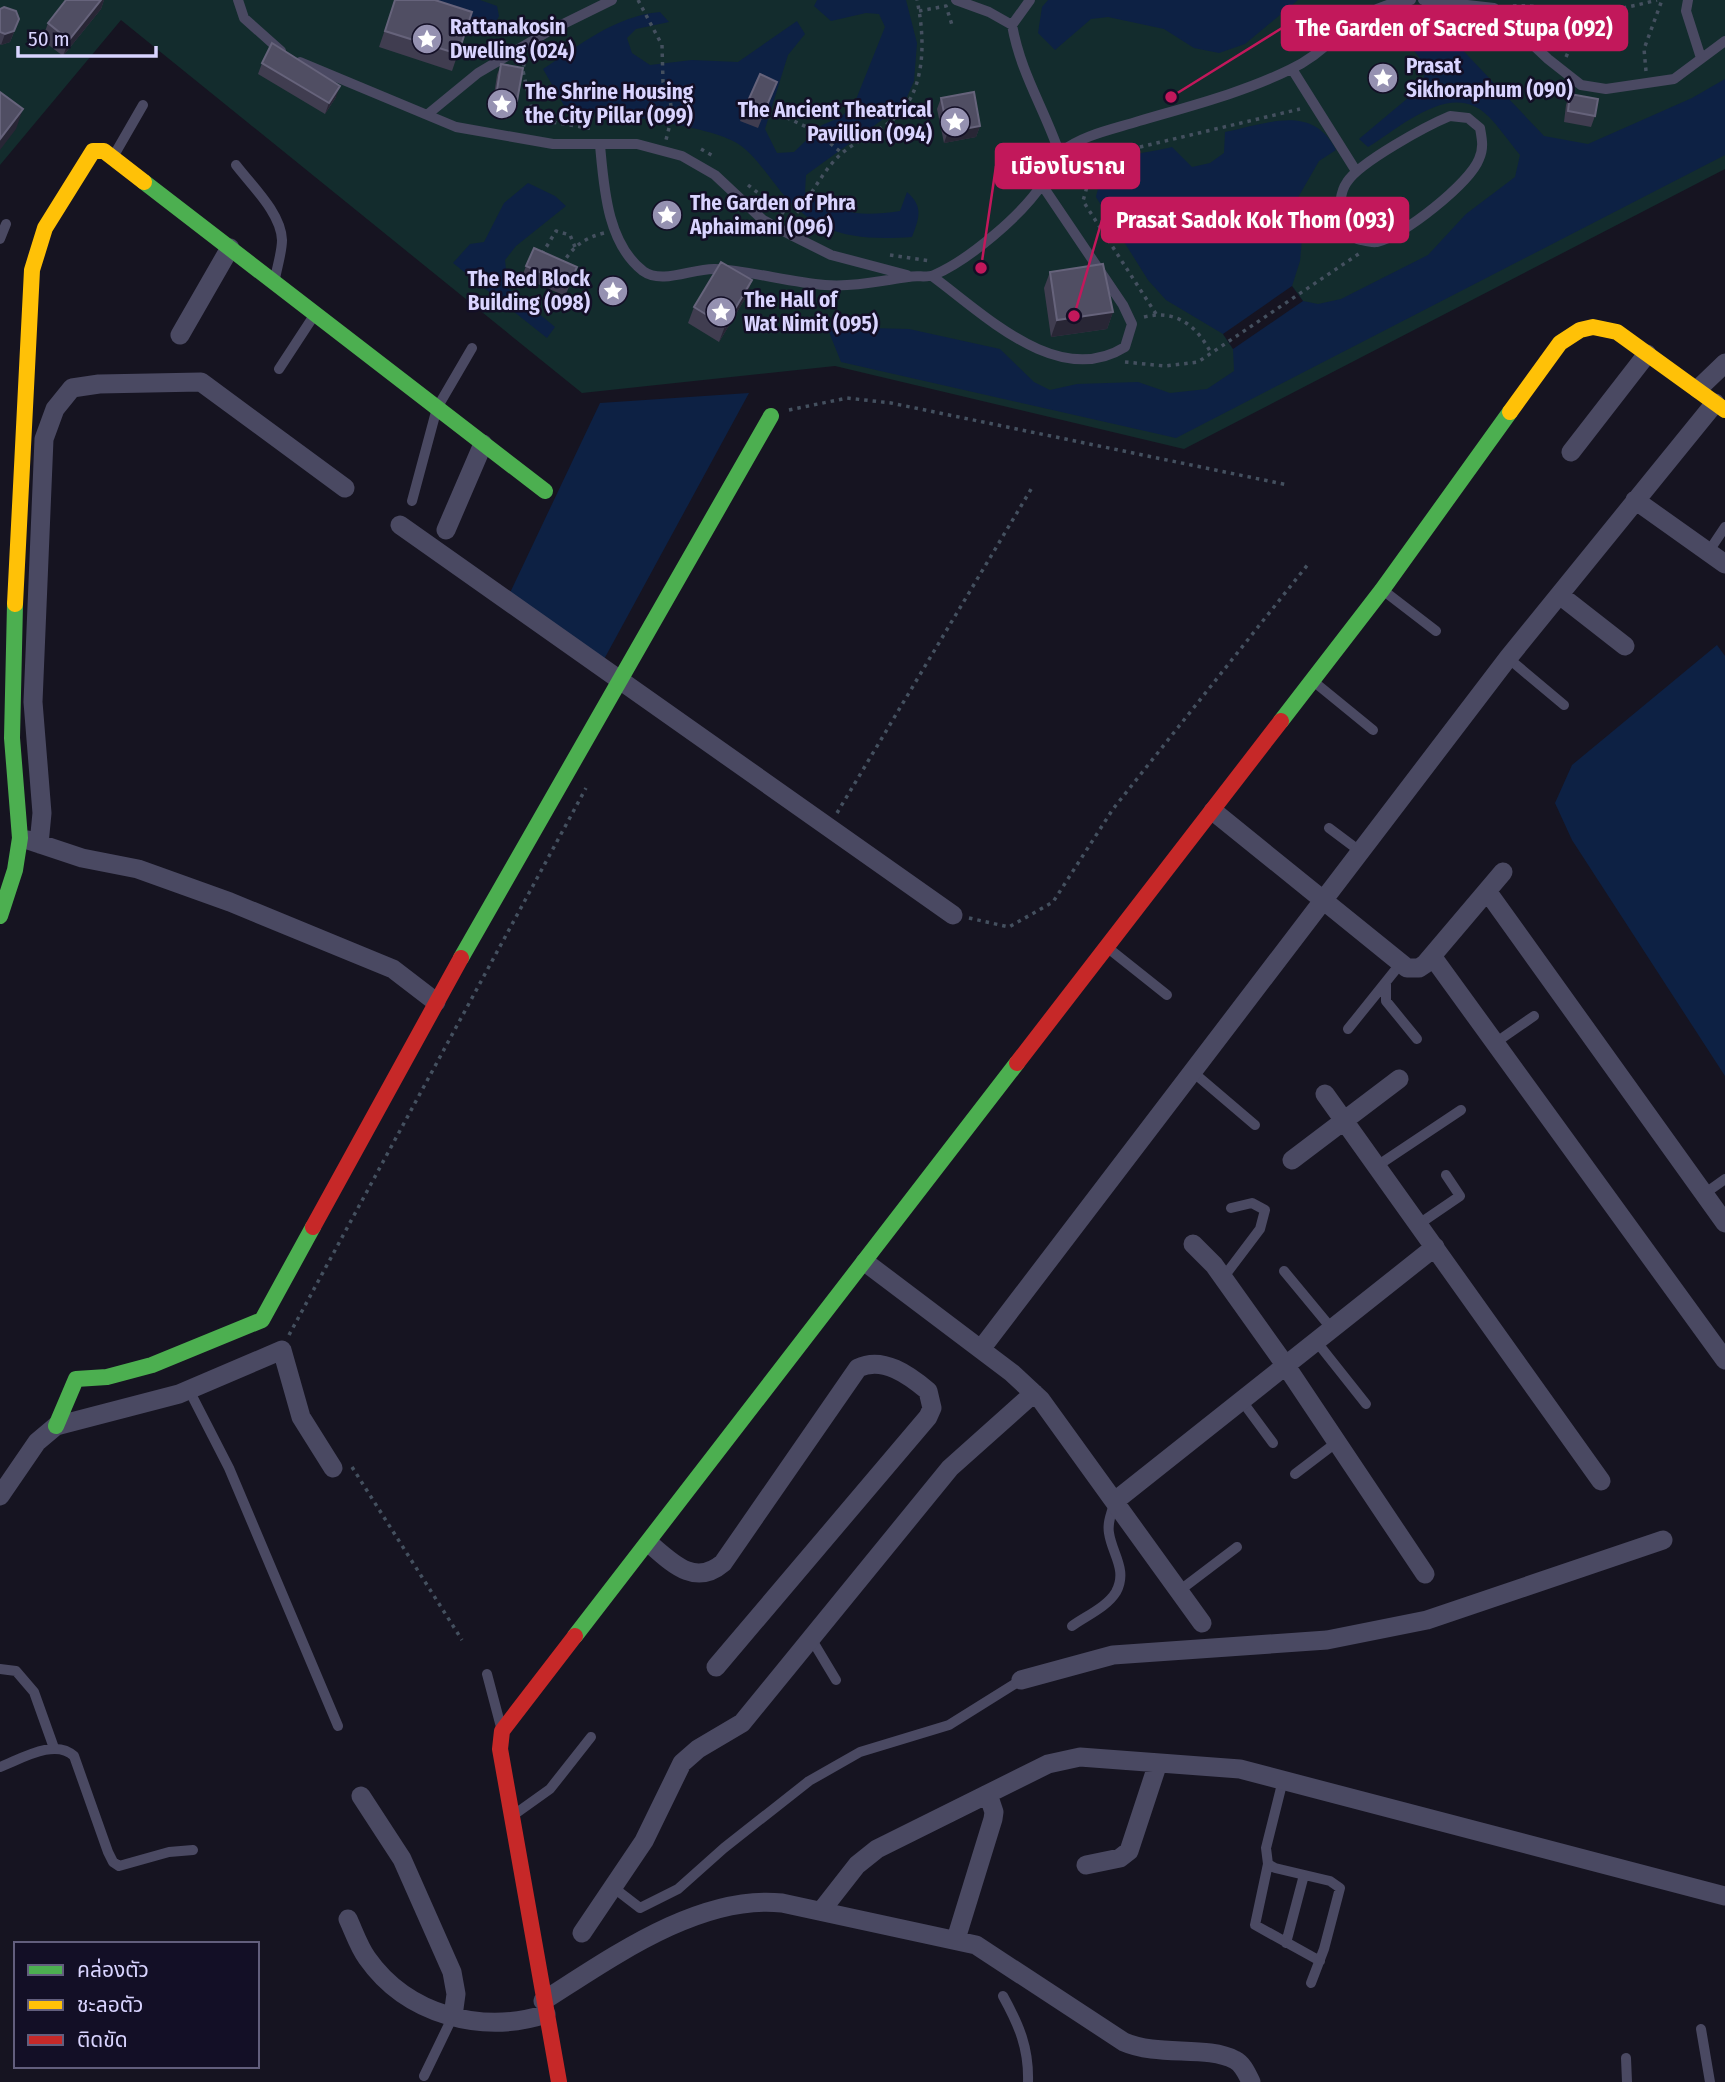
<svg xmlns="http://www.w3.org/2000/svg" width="1725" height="2082" font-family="'Fira Sans Condensed','Noto Sans Thai',sans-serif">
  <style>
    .green { fill: #132c2d }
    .water { fill: #0d2144 }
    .pier { fill: #161421 }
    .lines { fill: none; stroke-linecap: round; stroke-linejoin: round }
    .path { stroke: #44505f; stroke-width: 3.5; stroke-dasharray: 3.5 5; stroke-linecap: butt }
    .lane { stroke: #4a4962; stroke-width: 10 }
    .street { stroke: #4a4962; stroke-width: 19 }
    .fast { stroke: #4caf50; stroke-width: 16 }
    .slow { stroke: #ffc107; stroke-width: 16 }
    .jam { stroke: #c62828; stroke-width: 16 }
    .wall { fill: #403d50 }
    .shaded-wall { fill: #282635 }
    .building { fill: #504e63; stroke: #66637b; stroke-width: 2 }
    .labels { text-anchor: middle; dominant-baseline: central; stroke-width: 5; stroke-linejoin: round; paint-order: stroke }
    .poi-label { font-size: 21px; font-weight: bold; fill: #d9d4ff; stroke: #130f26; text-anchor: start }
    .leader { fill: none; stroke: #c2185b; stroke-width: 2.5 }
    .callout-dot { fill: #c2185b; stroke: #130f26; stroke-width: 2.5 }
    .callout { fill: #c2185b; stroke: #c2185b; stroke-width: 2.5 }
    .callout-label { font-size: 23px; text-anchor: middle; font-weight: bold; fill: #fff }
  </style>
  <rect width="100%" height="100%" fill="#161421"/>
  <path class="green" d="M0 0H1725V169L1184 449 835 366 582 393 121 20 0 165Z"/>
  <path class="water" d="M416 0H480L497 6 499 16 494 26H486Z
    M817 0H906L917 43 914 81 904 104 806 175 805 192C838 214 860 217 900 211L907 192C924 207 919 218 912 237 852 241 813 235 775 184 765 171 750 150 735 142 702 124 605 113 566 109L543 69C580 45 615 16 660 12L669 22 636 29 627 38 632 53 650 65 692 60 738 62 797 21 805 34 788 55 765 129 777 153 794 152 822 125 839 118 853 107 885 27 879 14 866 13 831 21 814 6Z
    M1048 0H1298L1245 44 1219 53 1194 48 1164 29 1108 17 1091 19 1055 50 1038 33 1042 7Z
    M1404 19H1429L1455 42 1544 136 1588 144 1692 98 1725 79V155L1176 438 841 362 827 327 909 329 1000 349 1034 382 1050 390 1077 384 1138 382 1170 393 1207 389 1234 371 1233 349 1223 334 1166 300 1148 280 1096 197C1108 151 1130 157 1172 147L1192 167 1210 163 1224 153 1225 132C1267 124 1312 103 1336 150L1319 161 1296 201 1302 238 1300 261 1292 286 1303 301 1318 304 1341 299 1428 255 1466 214 1515 177 1520 155C1509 142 1500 128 1488 116 1452 79 1401 127 1368 147L1359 139 1421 87 1426 69C1408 32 1394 48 1370 29Z
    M528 183 555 196 566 206 516 246 505 260 508 288 555 327 547 338 453 263 470 244 484 242 504 203Z
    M749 393 602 663 507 599 600 403Z
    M1717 645 1725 656V1076L1572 840 1555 803 1572 765Z"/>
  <path class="pier" d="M1292 286 1303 301 1233 349 1223 334Z"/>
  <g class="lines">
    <path class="path" d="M638 0 662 45 663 82 670 98 672 116 666 140
      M1513 6C1536 4 1557 11 1580 12 1606 12 1631 7 1657 0
      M919 11 946 6 952 25
      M1566 57 1587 11
      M524 63 523 71 534 119 594 129
      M1646 71 1644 49 1662 0
      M779 114 815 131 842 153
      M701 149 715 157
      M1067 166 1092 169
      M748 185 786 215
      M791 219C811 199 820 173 841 154 857 140 878 132 895 118 927 90 925 37 917 0
      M542 254 556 231 570 235 575 247
      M890 255 931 261
      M562 265C572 247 584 238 604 233
      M1156 314 1083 201 1092 169 1123 151 1300 109
      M1144 317C1176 309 1197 326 1211 353
      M1125 362 1165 366 1198 362 1360 253
      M789 410 847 398 891 403 1288 485
      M837 813 1033 486
      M969 918 1009 927 1053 902 1113 809 1309 563
      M289 1335 586 788
      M352 1467 462 1640"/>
    <path class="lane" d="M238 0 244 18 281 51
      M956 0 989 12 1012 25C1021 74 1043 106 1059 152
      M1423 0 1494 8 1548 59 1581 85 1606 89 1674 79 1725 41
      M1688 0 1686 11 1701 58
      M1012 25 1030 0
      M300 62 456 127 553 144H637L682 156 715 175 763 220 793 236 831 255 907 275
      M1292 69 1356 171
      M428 114 478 73 549 31 612 0
      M1450 116 1468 118 1480 128C1482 139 1484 148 1479 159 1470 183 1402 237 1377 242 1373 243 1365 241 1361 240 1350 238 1344 228 1342 218 1339 207 1340 192 1347 182 1360 162 1426 126 1450 116Z
      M600 145C604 188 607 243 643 271 662 285 693 268 715 269 752 271 788 282 825 285 854 287 880 281 908 277 917 275 927 278 934 275 969 260 1022 215 1043 183 1049 174 1052 158 1061 152 1082 135 1114 129 1139 121 1190 106 1242 93 1289 70 1337 48 1350 7 1411 0
      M113 157 143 105
      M236 165C252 186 281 213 282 240 282 252 277 267 275 279
      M0 239 6 224
      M932 276C984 314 1058 389 1125 347L1132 324 1123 305 1042 185
      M279 369 315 314
      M412 501 437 408 472 348
      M1709 551 1725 527
      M1384 591 1436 631
      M1508 658 1564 705
      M1313 681 1373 730
      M1329 828 1361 852
      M1108 948 1167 995
      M1401 963 1348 1029 1386 982V1001L1417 1039
      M1495 1043 1534 1016
      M1194 1073 1255 1125
      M1377 1166 1461 1110
      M1704 1194 1725 1179
      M1419 1224 1460 1196 1446 1175
      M1284 1271 1332 1329
      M1223 1278 1260 1229 1265 1210 1252 1203 1231 1208
      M1316 1341 1366 1404
      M189 1390 229 1468 338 1726
      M1242 1401 1273 1443
      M1295 1474 1337 1442
      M1179 1591 1237 1547
      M1072 1626C1086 1616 1107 1607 1116 1592 1128 1570 1112 1554 1109 1533 1107 1522 1112 1512 1115 1501
      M812 1640 836 1680
      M0 1669 16 1671 34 1692 54 1748
      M487 1674 501 1727
      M0 1767C21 1759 55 1738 74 1756L108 1852 113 1862 119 1866 169 1852 193 1850
      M1283 1780 1266 1848 1268 1864 1275 1868 1330 1881 1340 1888 1324 1949 1311 1983
      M515 1814 550 1789 591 1737
      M1268 1864 1255 1925 1320 1961
      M614 1888 640 1908 678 1889 724 1848 809 1781 860 1752 949 1725 1021 1680
      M1286 1943 1304 1875
      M1003 1996C1019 2025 1029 2048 1028 2082
      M1701 2029 1710 2082
      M1626 2058 1627 2082
      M424 2076 453 2016"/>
    <path class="street" d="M180 335 230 248
      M1698 389 1725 363
      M1571 452 1647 354
      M1635 500 1725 564
      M400 525 953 915
      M446 530 483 444
      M1561 596 1625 646
      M1213 811 1407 968H1419L1425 964 1503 872
      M28 840 82 858 138 869 230 902 393 969 436 1002
      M39 844 42 813 33 702 44 439 55 409 72 388 99 384 201 382 345 488
      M1487 891 1725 1223
      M1432 956 1725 1360
      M1325 1094 1601 1481
      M1292 1160 1399 1079
      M1193 1244 1214 1265 1286 1366 1425 1574
      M865 1262 1012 1373 1041 1400 1202 1623
      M981 1349 1508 658 1715 403
      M0 1496 37 1442 56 1426 179 1394 282 1350 301 1417 333 1468
      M1115 1501 1435 1247
      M649 1543C672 1563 695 1587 723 1563L858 1368C883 1356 909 1375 928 1391L932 1408 928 1417 716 1667
      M1021 1680 1113 1655 1327 1640 1427 1620 1663 1540
      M361 1796 402 1859 452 1972 456 1994 453 2016
      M1086 1865 1120 1858 1129 1851 1158 1763
      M821 1911 857 1865 877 1849 1048 1764 1080 1757 1240 1769 1725 1896
      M348 1919C354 1932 359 1947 367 1958 407 2015 482 2035 546 2014
      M582 1933 644 1841 682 1763 698 1749 742 1723 950 1468 1034 1393
      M956 1939 993 1819 994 1812 988 1794
      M543 2001C611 1958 699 1894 782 1903L976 1945 1124 2042C1158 2057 1207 2045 1235 2060 1243 2064 1247 2074 1251 2082"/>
    <path class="fast" d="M144 182 545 491
      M1281 721 1382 590 1510 412
      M0 916 15 870 20 838 12 738 15 604
      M461 958 771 416
      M56 1426 76 1379 107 1377 152 1365 262 1320 313 1227
      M575 1636 1017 1063"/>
    <path class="slow" d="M1510 412 1560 343 1580 330 1593 327 1617 332 1725 410
      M15 604 32 270 45 228 93 151H104L144 182"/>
    <path class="jam" d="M1017 1063 1281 721
      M313 1227 461 958
      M559 2082 500 1749 502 1731 575 1636"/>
  </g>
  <path class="wall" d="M66 0H104L101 9 63 56 42 40 48 23Z
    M395 0 472 12 452 71 379 47Z
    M0 9 15 30 10 42 1 45 0 44Z
    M262 63 336 97 325 114 258 74Z
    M501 64 517 101 513 112 492 108 497 75Z
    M777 82 758 128 740 121 744 110Z
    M1570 94 1595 116 1591 127 1564 122 1566 105Z
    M941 98 980 126 976 137 944 143 937 109Z
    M526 266 573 278 565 296 522 277Z
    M1050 272 1113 312 1107 329 1051 337 1044 288Z
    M752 280 746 297 719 342 688 323 694 307Z"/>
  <path class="shaded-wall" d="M101 0H104L101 9 63 56 69 40Z
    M19 19 10 42 1 45 5 34Z
    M340 86 336 97 325 114 329 103Z
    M23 109 16 129 0 150V139Z
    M980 126 976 137 944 143 948 132Z
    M752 280 746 297 719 342 725 326Z
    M1113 312 1107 329 1051 337 1057 320Z"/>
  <path class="building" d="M66 0H101L69 40 48 23Z
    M395 0H435L472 12 458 54 385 31Z
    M4 7 16 11 19 19 14 31 5 34 0 32V9Z
    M272 43 340 86 329 103 262 63Z
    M501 64 523 68 517 101 496 97Z
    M760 74 777 82 762 117 744 110Z
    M0 92 23 109 0 139Z
    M974 92 980 126 948 132 941 98Z
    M1570 94 1598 99 1595 116 1568 111Z
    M534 248 577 267 569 285 526 266Z
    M721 262 752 280 725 326 694 307Z
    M1103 264 1113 312 1057 320 1050 272Z"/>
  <defs>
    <g id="sight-disc" transform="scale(1.575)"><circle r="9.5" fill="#9591b1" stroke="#130f26"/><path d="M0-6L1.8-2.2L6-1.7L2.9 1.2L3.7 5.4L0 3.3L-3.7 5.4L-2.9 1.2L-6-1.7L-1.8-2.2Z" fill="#fff"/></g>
  </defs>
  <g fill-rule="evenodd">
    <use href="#sight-disc" x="427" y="39"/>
    <use href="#sight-disc" x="1383" y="78"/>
    <use href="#sight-disc" x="502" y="104"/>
    <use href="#sight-disc" x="955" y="122"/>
    <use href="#sight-disc" x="667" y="215"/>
    <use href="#sight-disc" x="613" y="291"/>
    <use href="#sight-disc" x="721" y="312"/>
  </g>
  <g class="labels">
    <g class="poi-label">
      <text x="450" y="27">Rattanakosin<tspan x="450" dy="24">Dwelling (024)</tspan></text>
      <text x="1406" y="66">Prasat<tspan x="1406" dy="24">Sikhoraphum (090)</tspan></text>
      <text x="525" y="92">The Shrine Housing<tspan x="525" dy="24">the City Pillar (099)</tspan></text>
      <text x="932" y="110" text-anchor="end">The Ancient Theatrical<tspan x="932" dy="24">Pavillion (094)</tspan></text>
      <text x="690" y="203">The Garden of Phra<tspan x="690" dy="24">Aphaimani (096)</tspan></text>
      <text x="590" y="279" text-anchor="end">The Red Block<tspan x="590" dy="24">Building (098)</tspan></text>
      <text x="744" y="300">The Hall of<tspan x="744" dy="24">Wat Nimit (095)</tspan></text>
    </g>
  </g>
  <path class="leader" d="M1171 97L1282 28M981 268L996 166M1074 316L1102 220"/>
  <g class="callout-dot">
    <circle cx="1171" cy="97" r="7"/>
    <circle cx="981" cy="268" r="7"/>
    <circle cx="1074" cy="316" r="7"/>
  </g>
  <g class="callout">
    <rect x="1282" y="6" width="345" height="44" rx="7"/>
    <rect x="996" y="144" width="143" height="44" rx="7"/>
    <rect x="1102" y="198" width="306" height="44" rx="7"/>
  </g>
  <g class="callout-label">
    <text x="1454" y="36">The Garden of Sacred Stupa (092)</text>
    <text x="1068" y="174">เมืองโบราณ</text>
    <text x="1255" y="228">Prasat Sadok Kok Thom (093)</text>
  </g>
  <rect x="14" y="1942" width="245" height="126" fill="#130f26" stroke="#625e7d" stroke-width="2"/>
  <rect x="28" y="1965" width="35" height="10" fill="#4caf50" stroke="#625e7d" stroke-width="2"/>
  <text x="77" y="1977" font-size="21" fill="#d9d4ff">คล่องตัว</text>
  <rect x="28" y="2000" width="35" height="10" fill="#ffc107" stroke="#625e7d" stroke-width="2"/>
  <text x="77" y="2012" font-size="21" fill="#d9d4ff">ชะลอตัว</text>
  <rect x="28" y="2035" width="35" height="10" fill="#c62828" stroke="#625e7d" stroke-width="2"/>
  <text x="77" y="2047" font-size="21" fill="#d9d4ff">ติดขัด</text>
  <path d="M18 46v10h138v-10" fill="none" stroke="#d9d4ff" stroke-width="3.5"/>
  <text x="28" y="46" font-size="21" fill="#d9d4ff" stroke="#130f26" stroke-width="5" paint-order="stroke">50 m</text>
</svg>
